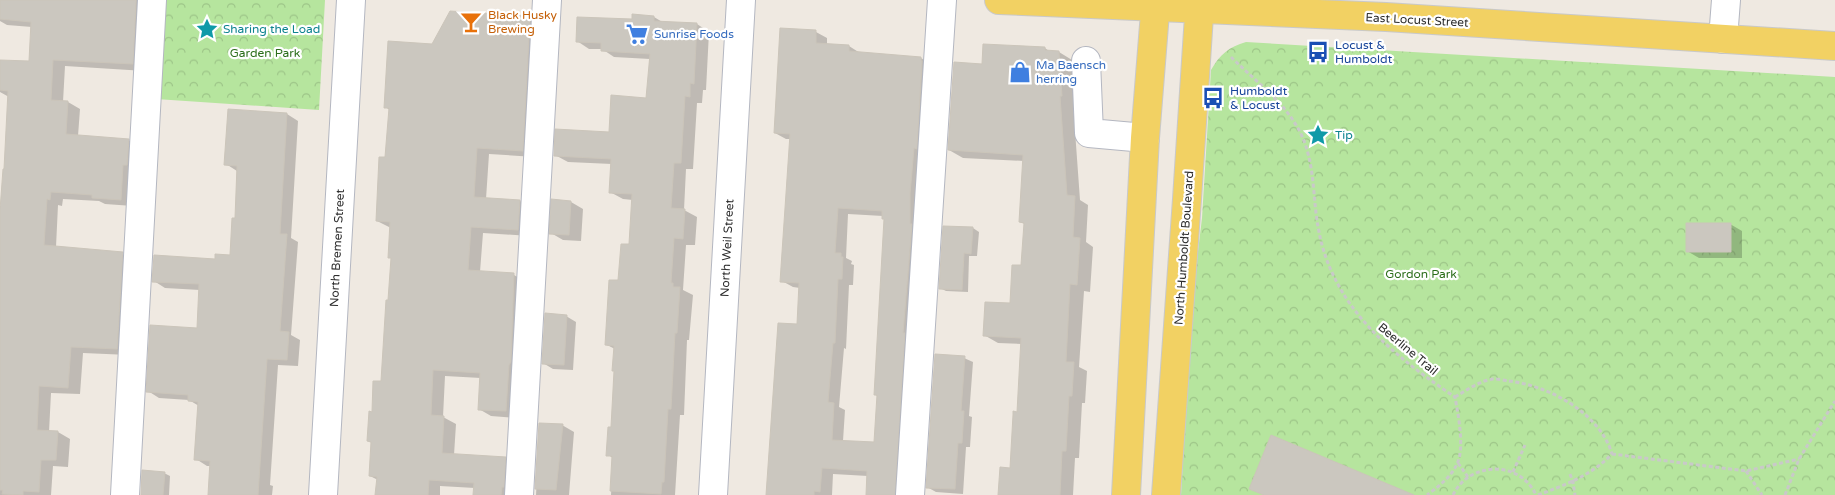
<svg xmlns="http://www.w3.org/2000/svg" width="1835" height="495" font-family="'Varela Round',sans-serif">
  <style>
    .park { fill: url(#park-crowns) }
    .shadow { fill: #0003; fill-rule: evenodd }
    .building { fill: #cbc7bf; stroke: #cbc5ba; fill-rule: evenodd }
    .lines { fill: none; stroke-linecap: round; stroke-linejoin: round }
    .minor-casing { stroke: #b4b7c1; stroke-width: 30 }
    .major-casing { stroke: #c9c9c9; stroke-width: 30 }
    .path { stroke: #c9c9c9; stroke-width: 3; stroke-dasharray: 4 2.5; stroke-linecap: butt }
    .minor { stroke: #fff; stroke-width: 28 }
    .major { stroke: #f2d163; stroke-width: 28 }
    .labels { text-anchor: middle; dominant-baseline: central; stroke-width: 4.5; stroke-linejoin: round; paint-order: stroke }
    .food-label { font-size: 12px; fill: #c56008; stroke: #fff; text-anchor: start }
    .street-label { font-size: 12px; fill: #2e2e2e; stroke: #fff }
    .culture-label { font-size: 12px; fill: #0d838f; stroke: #fff; text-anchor: start }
    .shop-label { font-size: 12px; fill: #366cbe; stroke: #fff; text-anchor: start }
    .transit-label { font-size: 12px; fill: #164399; stroke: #fff; text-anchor: start }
    .park-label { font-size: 12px; fill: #2c6e1b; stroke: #fff }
  </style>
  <defs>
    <pattern id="park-crowns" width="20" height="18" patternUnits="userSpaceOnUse" patternTransform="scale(1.25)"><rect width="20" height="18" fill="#b6e59e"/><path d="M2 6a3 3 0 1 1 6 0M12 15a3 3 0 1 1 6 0" fill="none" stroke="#9dc588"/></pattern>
  </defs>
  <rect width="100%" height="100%" fill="#efe9e1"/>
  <path class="park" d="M162 0H325L319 110 156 99Z
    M1246 42 1835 77V495H1181L1192 302 1202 218 1211 70C1220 54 1229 47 1246 42Z"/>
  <path class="shadow" d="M0 0H151L145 71 65 66 63 102H68L80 109 78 136 128 140 141 147 133 206 105 204 99 201 63 199 62 206 58 205 56 247 122 254 134 261 129 355 83 353 80 394 51 393 49 432H58L70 439 68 467 53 466 51 495H0V206H2L5 171 9 97 0 92V61L31 63 32 27 7 25 0 21Z
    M451 12 530 17 542 24 535 157 489 154 486 199 520 201 532 208 530 236 483 233 480 272 514 275 526 282 518 418 491 416 479 409 481 378 445 376 443 417 456 424 454 455 505 458 517 465 516 495H474L475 488 440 486V495H376L378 480 370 476 372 443 369 441 373 413 382 382 392 259 389 257 391 228 377 221 386 159 390 110 385 107 433 45Z
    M654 17 664 23 697 24 709 32 706 90H703L702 103H697L693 169H686L684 210 697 217 695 245H686L683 290 693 295 689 340H687L684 415H680L675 495H611L613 458 608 455 612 429 615 349 607 345 619 282 630 245 633 200 623 199 610 192 612 164 568 162 555 155 610 133 648 99 650 59 614 57 602 49H589L577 41 633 21Z
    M781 29 816 32 827 38V45L849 46 860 53 921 58 932 65 906 495H867L868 476 833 474 832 495H767L798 325 800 288 793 287 782 281 791 139H786L775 133ZM848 214 883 216 885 219 875 395 878 396 875 443 843 441 845 410 839 407 844 348 846 349 849 285H853L854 265 851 264 852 261 846 258Z
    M1045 48 1050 52H1059L1072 60 1075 103H1073L1080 200 1088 205 1086 242 1093 247 1090 292 1084 291 1079 367 1087 371 1085 403H1082L1079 458H1075L1073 495H999L1011 469 1018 413 1022 344 998 343 984 335 1011 304 1022 267 1025 224 1020 222 1024 161 963 158 949 150 983 65Z
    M287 114 298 121 291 238 298 242 291 335 300 340 298 366 278 365 270 485 273 486 272 495H209L211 466H207L196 459 199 406 189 400 159 398 148 391 198 329 200 290 165 288 154 281 231 256 236 220 237 171 226 164Z
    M571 202 583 209 581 241 563 240 551 233Z
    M1730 224 1742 231V258H1699L1687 251Z
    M973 228 979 232 977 256H969L968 292 946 291 940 288Z
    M566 316 576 322 573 370 553 369 543 363Z
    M964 358 973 362 969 416 972 417 970 447H966L963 494 936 492 927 487Z
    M540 424 562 425 574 432 569 495H536Z
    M164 473 170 476 169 495H142Z"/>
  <path class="building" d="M0 0H136L133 64 53 60 51 100 68 101 66 134 129 139 127 165H123L121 200 92 198V195L51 192 50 200 47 199 44 245 123 252 117 349 71 347 68 388 39 386 37 430 58 431 56 460H41L39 492 23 491V495L2 494 3 490H0V210L3 169H4L8 91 0 90V60L29 61 31 22 0 19Z
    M450 11 530 16 523 151 477 148 474 197 520 200 518 230 471 227 468 270 514 273 511 362 509 365 506 411 478 410 480 373 433 370 431 415 444 416 442 453 506 457 504 487H502L501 495H473L474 483 429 480 428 495H375L377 477 369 476 371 442 367 441 369 411 372 412 373 381H381L386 300H388L391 258H388L390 222 376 221 379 157H385L389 108H384L388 41 432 44Z
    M632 14 654 16V21L697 23 694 84 690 83V97L685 96 681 163H674L671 208 685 209 683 239 674 238 671 283H673V287H680L677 333H675L671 409H668L664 482H662L661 494 610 491 612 456H606L608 427H611L614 371H612L614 346 605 345 609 280H618L621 244H629L632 194 609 193 611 159 554 156 555 129 609 132 611 95 646 98 650 54 601 51V43L576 42 577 17 632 19Z
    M780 28 816 30V43L849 45V51L921 57V61H922L917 149 914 148 910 194V224H912L903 333H905L895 495H866L867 471 822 468 820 492 814 491V495H766L778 323 797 324 799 283 780 282 790 134 774 133ZM838 208 882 211V219H884L874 395H877L874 442 832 440 834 403 828 402 833 343H835L838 279H842L843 257H841V253H835Z
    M983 44 1045 47V50L1059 51 1062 96H1060L1067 195 1075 196 1073 237 1080 238 1077 285 1070 284 1066 362H1074L1072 396H1069L1066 451H1062L1060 495H998L1000 467 1010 468 1013 415V411L1017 412 1021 338 983 336 985 302 1010 303 1012 265H1021L1024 223 1019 222 1023 155 948 150 954 62 982 64Z
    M228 109 287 113 280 234H287L280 331 289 332 287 360 267 359 258 495H208L210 461 194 460 198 402 188 401V395L146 392 150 325 197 328 199 284 152 282 154 255 215 259V254L230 255 232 218H235L237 166 224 165Z
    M551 199 571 201 569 235 549 234Z
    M1686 223H1731V252H1686Z
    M943 226 973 227 971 254 964 253 962 290 939 289Z
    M545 313 567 315 564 365 542 364Z
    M935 354 965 356 961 411H964L962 443H958L955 489 926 488Z
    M539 423 563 424 556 490 535 489Z
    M1271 435 1414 495H1264L1249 489Z
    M142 470 165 472 163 495H141Z"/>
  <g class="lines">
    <g class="minor-casing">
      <path id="minor" d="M1723 39 1726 0
        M1086 61 1089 133 1145 138
        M125 495 152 0
        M323 495 351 0
        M519 495 547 0
        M713 495 741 0
        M910 495 942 0"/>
    </g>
    <g class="major-casing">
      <path id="major" d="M999 0 1386 17 1835 46
        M1126 495 1145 138 1156 0
        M1166 495 1187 199 1200 0"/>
    </g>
    <path class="path" d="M1231 57C1255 81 1284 101 1300 132 1316 164 1312 198 1319 232 1334 309 1394 356 1455 397 1458 414 1465 448 1457 464 1451 477 1439 486 1427 495
      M1455 397C1467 390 1479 381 1493 379 1498 379 1504 380 1508 381 1548 385 1600 413 1612 454
      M1612 454 1746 471 1799 459
      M1458 463 1468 477
      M1746 471 1762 495
      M1513 472 1525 445
      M1570 474 1573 482 1575 495
      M1453 495C1469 461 1520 460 1536 495
      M1538 495C1565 485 1592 475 1612 454
      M1785 495 1799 459 1835 401"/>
    <use href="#minor" class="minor"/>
    <use href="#major" class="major"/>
  </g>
  <defs>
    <g id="bar-bare" transform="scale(1.725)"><path d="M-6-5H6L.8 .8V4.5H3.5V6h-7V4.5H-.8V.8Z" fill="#e8710a" stroke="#fff" stroke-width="2.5" paint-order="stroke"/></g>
    <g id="sight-bare" transform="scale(1.725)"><path d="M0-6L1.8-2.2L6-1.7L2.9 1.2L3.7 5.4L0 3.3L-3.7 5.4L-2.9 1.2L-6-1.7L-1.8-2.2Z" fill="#0f9aa8" stroke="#fff" stroke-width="2.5" paint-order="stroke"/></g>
    <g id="supermarket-bare" transform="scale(1.725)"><path d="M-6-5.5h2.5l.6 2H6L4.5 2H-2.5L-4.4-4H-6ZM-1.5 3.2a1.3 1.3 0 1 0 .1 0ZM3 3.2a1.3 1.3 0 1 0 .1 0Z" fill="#3f7fe0" stroke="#fff" stroke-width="2.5" paint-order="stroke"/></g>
    <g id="bus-bare" transform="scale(1.725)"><path d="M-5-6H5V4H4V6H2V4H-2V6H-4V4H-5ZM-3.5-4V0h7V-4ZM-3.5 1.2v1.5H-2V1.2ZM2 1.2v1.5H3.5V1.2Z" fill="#1a4fb4" stroke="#fff" stroke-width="2.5" paint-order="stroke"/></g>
    <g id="shop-bare" transform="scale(1.725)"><path d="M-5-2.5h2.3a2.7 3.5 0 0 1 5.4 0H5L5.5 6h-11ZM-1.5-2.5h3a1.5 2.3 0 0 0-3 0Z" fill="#3f7fe0" stroke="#fff" stroke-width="2.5" paint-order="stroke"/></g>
  </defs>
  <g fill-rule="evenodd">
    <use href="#bar-bare" x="471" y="22"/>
    <use href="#sight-bare" x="207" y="29"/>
    <use href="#supermarket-bare" x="637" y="34"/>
    <use href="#bus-bare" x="1318" y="52"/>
    <use href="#shop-bare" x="1020" y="72"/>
    <use href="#bus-bare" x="1213" y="98"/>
    <use href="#sight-bare" x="1318" y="135"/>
  </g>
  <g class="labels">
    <g class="food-label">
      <text x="488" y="15">Black Husky<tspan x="488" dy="14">Brewing</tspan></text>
    </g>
    <g class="street-label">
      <text transform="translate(1417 20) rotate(3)">East Locust Street</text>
      <text transform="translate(337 248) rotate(-87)">North Bremen Street</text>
      <text transform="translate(727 248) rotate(-87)">North Weil Street</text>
      <text transform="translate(1184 248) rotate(-86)">North Humboldt Boulevard</text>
      <text transform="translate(1408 349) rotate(40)">Beerline Trail</text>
    </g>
    <g class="culture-label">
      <text x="223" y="29">Sharing the Load</text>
      <text x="1335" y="135">Tip</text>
    </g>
    <g class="shop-label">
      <text x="654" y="34">Sunrise Foods</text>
      <text x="1036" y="65">Ma Baensch<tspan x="1036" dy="14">herring</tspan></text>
    </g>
    <g class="transit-label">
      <text x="1335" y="45">Locust &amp;<tspan x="1335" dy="14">Humboldt</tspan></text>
      <text x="1230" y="91">Humboldt<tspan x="1230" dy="14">&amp; Locust</tspan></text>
    </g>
    <g class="park-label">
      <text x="265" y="53">Garden Park</text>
      <text x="1421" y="274">Gordon Park</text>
    </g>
  </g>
</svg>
